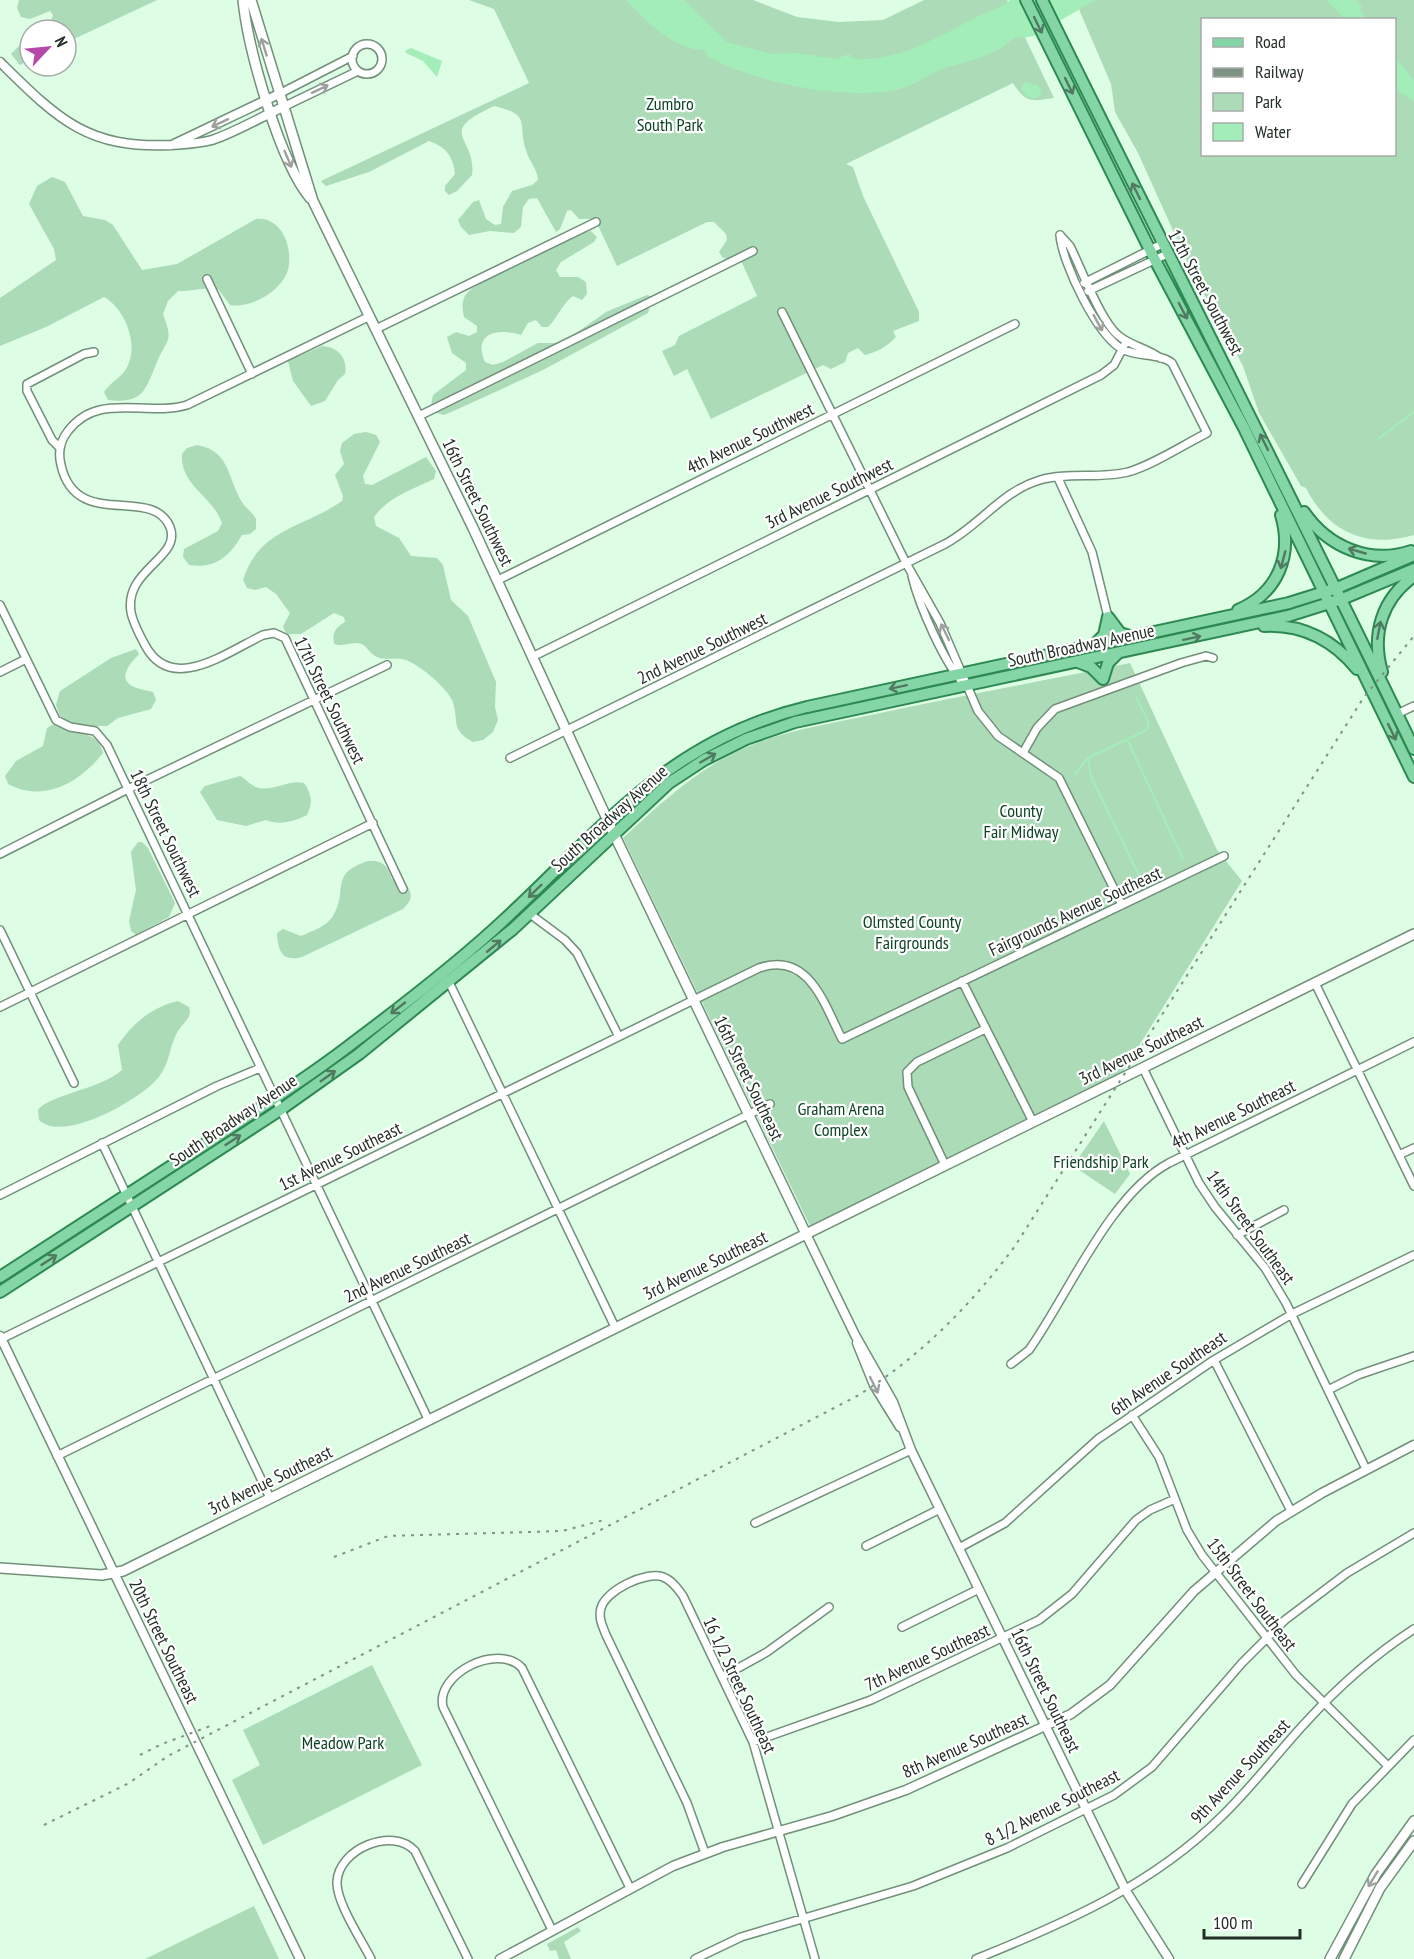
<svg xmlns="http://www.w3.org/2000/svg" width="1414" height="1959" font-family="'PT Sans Narrow',sans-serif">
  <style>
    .green { fill: #acdbb8; fill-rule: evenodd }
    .water { fill: #a3edb8 }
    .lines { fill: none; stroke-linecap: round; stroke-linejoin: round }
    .stream { stroke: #a3edb8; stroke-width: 2 }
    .minor-casing { stroke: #728f7a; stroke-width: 10 }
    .tertiary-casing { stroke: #728f7a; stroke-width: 11 }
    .secondary-casing { stroke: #728f7a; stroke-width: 12 }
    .primary-casing { stroke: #2d8952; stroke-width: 14 }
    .minor { stroke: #fff; stroke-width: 7 }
    .tertiary { stroke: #fff; stroke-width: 8 }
    .secondary { stroke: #fff; stroke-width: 9 }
    .primary { stroke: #85d6a6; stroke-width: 10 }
    .rail { stroke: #7e9383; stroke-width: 2; stroke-dasharray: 3 6; stroke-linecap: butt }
    .oneway { stroke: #4f7a60 }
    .oneway2 { stroke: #9ca19d }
    .labels { text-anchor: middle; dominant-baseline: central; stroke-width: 4.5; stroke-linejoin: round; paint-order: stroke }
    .park-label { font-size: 18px; fill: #0c4423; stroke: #fff }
    .street-label { font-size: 18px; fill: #232f26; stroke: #fff }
  </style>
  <rect width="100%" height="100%" fill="#ddfde5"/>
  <path class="green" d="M19 0H157L74 39 70 34 66 36V30H34L42 25H50L53 15 50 11 30 19 21 17 17 8Z
    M469 0H753L797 17 839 22 883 20 924 0H1007L1054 98C1031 101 1026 104 1013 83L846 164 853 167 863 196 919 312V321L893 331 896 337C887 347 877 352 865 355L858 348 848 353 845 362 831 369 823 365 711 419 687 369 674 376 662 351 675 345 679 336 757 296 739 256 730 260 723 258 719 252 727 240 726 234 714 222H707L617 266 595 219H579L571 210 567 211 560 229 556 232 537 198 529 199 523 207 521 227 514 233 490 231 469 235 461 227 458 220 473 202 479 200 486 219 495 225 501 224 503 207 512 191 532 185 538 180C537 167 529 162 526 150 517 124 533 115 494 106 434 134 477 136 472 175L457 191 449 195 445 191V186L455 174C453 156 446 147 429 141L369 172 326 186 321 181 529 83 494 9Z
    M1075 0H1414V535C1366 549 1328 532 1306 488L1301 486 1259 413 1243 366 1190 268 1138 153 1115 112 1111 84ZM1202 20H1394V154H1202Z
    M30 35V60L20 65 11 54Z
    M52 177 65 182 83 216 105 220 113 225 142 270 177 264 256 219C282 216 295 250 287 273 279 292 250 309 230 305L218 289C205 287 193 291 178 291L168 301 163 314C174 343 167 338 157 362 145 391 143 404 108 400L104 392C109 384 118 379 124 372 141 350 127 310 104 297L46 327 0 346V298L56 260 54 249 29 204 37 186Z
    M591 231 597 237 594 242 561 262 556 270 560 277H578L586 282 587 294 582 300 573 296C562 304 558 317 548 327H542L536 320 528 323 521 335C499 328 472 332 485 362L493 365 503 362 538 343H562L606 312 647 295 653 297 648 313 543 370 458 409 444 415 437 413 431 405 433 395 466 370V363L452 353 447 337 456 332 469 336 477 332V326L464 317C462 308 461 298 469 291 481 280 575 233 591 231Z
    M322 346C338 347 348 358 345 374L338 380 325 401 311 406 293 381 288 361Z
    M366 432 376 435 380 442 363 476 365 484 372 485 426 457 436 471 434 479C413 489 388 497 374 517L376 526 399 538 411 556 437 558 443 565 451 600 468 616 496 682 495 707 498 720 493 732 483 740 473 742C449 729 460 720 452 700 446 687 416 661 402 659 393 657 383 661 375 656 368 652 366 643 357 643 348 643 343 647 334 644 332 633 335 628 345 622L344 617 334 613 301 634H286L283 626 290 613 276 594 266 587 255 590 247 588 243 580C259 528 304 528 342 501L343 496 335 475 344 464 340 451 342 443 354 434Z
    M197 445C232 451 227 481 244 505 248 510 253 513 256 519V529L250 534 242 535C229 557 215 569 189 565L183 557 184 549 218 531 222 523C213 496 180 486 182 454L187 448Z
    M136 649 139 654C135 659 129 664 127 670 119 687 142 689 153 692L156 700 151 709 118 718 107 726H83L68 722 60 716 56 705 60 691 111 658Z
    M1130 663 1217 850 1242 881 1120 1076 810 1226 623 838C661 803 699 767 747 747 786 730 830 724 871 715 957 696 1044 681 1130 663Z
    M54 724C73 735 98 729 103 753 79 783 44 803 8 784L5 776 16 761 43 746 47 728Z
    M240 776C246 779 250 785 256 787 273 793 287 779 304 783 312 795 313 802 307 815 295 821 279 826 266 820L246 826 217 820 200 792 205 786Z
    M138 842H142L148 848 175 903 169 917 136 935 131 931 129 921 136 890 131 852Z
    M368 861C384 860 387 866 392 879L408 887C413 897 411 901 403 909L302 957C282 962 278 951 277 933L283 929 301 936C312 931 326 927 333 916 349 890 328 874 368 861Z
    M178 1001 189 1007C193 1017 183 1023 178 1031 169 1046 170 1064 158 1078 141 1099 63 1144 39 1120L38 1110C46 1096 103 1088 122 1070L118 1045C133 1023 152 1007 178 1001Z
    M1104 1121 1130 1174 1115 1194 1073 1166Z
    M372 1665 422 1765 263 1845 232 1780 260 1765 243 1730Z
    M254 1906 279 1959H145Z
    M578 1927 581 1931 564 1942 571 1959H559L556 1950 550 1951 547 1944Z"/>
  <path class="water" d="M626 0H684L727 42 771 54 797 53 836 59 849 54 854 59C900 62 941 35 981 15 991 10 1002 8 1010 0H1096L1033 36 1023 38 1015 37C996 57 965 61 940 70 925 76 916 85 899 89 847 102 753 82 707 56L705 50C675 51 645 20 626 0Z
    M1326 0H1356L1362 7 1360 9 1366 19H1345Z
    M411 48 442 61 437 77 423 61 406 53 405 51Z
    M1395 57 1414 81V101L1395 89Z
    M1024 82 1037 85 1042 94 1036 98 1027 97 1021 89Z"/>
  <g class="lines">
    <path class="stream" d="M1378 439 1414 412
      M1127 739 1183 859
      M1088 758 1091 776 1141 880
      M1075 774 1088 758 1147 730 1149 723 1136 697"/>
    <g class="minor-casing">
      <path id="minor" d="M352 59a15 15 0 1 1 30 0a15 15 0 1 1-30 0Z
        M279 94 353 56
        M283 107 358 71
        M1060 235 1070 246C1081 268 1101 322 1119 336 1131 346 1147 348 1160 358
        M207 279 252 374
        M1084 283 1162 244
        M1088 291 1167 254
        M782 312 906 563 940 623 978 711 998 736 1059 778 1122 905
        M370 316 187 405C146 417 98 391 68 431 60 441 58 453 61 465 76 532 152 484 170 527 182 558 124 569 131 612 133 623 139 634 145 645 171 695 227 652 263 635L274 633 285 638 403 889
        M376 329 596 222
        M419 416 753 251
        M60 448 52 440 27 391V384L84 354 94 352
        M1058 478 1092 552 1108 617
        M912 576C919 605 945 666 966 686
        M498 580 1015 324
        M0 605 56 720 70 727 95 731 107 745 428 1419
        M532 657 1101 375 1114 365 1126 342
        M0 672 26 659
        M1397 714 1414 706
        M1024 751 1037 728 1055 709 1181 663 1206 656 1213 658
        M510 758 945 544C979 526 1002 491 1040 480 1068 472 1100 479 1128 472 1153 465 1183 445 1207 433L1172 363C1160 353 1139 357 1124 350 1098 338 1062 263 1060 235
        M0 854 128 789 387 665
        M530 914 565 940 577 953 618 1035
        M0 930 74 1083
        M448 980 615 1327
        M962 981 1033 1122
        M1315 983 1414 1186
        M0 1007 373 823
        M1143 1068 1199 1183 1215 1207 1265 1268 1286 1303 1366 1469
        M102 1143 270 1498
        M1399 1155 1414 1148
        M945 1165 908 1087 907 1072 917 1062 985 1029
        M0 1195 217 1086 260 1068
        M1237 1235 1284 1210
        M1 1339 759 968C809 951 824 1004 842 1039L1224 856
        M1214 1360 1291 1511
        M1011 1364 1029 1350C1068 1295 1110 1194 1169 1163L1414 1042
        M1328 1390 1358 1375 1414 1356
        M1132 1415 1159 1457 1187 1530 1202 1555 1296 1675 1387 1765
        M57 1456 770 1104
        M755 1523 911 1450
        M866 1546 940 1509
        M959 1548 1005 1523 1098 1439 1214 1360 1292 1314 1414 1255
        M902 1627 979 1589
        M722 1677 767 1652 829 1607
        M753 1742 871 1700 1039 1620 1072 1594 1136 1520 1150 1510 1175 1499
        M705 1853 687 1803 606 1635C603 1627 598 1618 601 1608 606 1590 646 1571 663 1577 672 1580 678 1589 683 1596L753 1742 815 1959
        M1302 1884 1352 1804 1414 1740
        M552 1930 443 1707C435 1674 498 1642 522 1668L630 1888
        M371 1959C362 1941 336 1902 337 1882 338 1849 393 1826 415 1851L468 1959
        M695 1959 741 1937 913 1886 1007 1848 1114 1795 1152 1767 1242 1663 1285 1620 1347 1573 1414 1533
        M976 1959C1065 1923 1153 1885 1222 1816 1253 1786 1278 1752 1307 1721 1339 1686 1374 1655 1414 1629"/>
    </g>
    <g class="tertiary-casing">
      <path id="tertiary" d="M0 62C57 118 86 149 171 145 185 144 197 144 212 140 236 132 259 118 283 107
        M172 145 279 94
        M806 1234 855 1335 893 1402 911 1450 1126 1891 1169 1959
        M0 1336 300 1959
        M857 1343 874 1385 900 1427
        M500 1959 673 1866 723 1847 832 1816 906 1790 1071 1714 1110 1685 1194 1591 1276 1521 1322 1493 1414 1445"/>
    </g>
    <g class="secondary-casing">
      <path id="secondary" d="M243 0C248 49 279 160 310 198
        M251 0 313 201 473 528 614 834 806 1234
        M0 1568 102 1575 123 1571 1414 934
        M1330 1959 1376 1874 1414 1821
        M1344 1959 1380 1888 1414 1841"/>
    </g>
    <g class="primary-casing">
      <path id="primary" d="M1026 0 1155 260 1244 428 1414 777
        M1042 0C1165 250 1293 498 1414 749
        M1304 512C1328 547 1370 565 1411 551
        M1238 610C1278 593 1293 555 1281 515
        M1108 617 1120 633 1132 637
        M1264 626C1303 624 1333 640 1357 669
        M1094 645 1104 635 1108 617
        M1078 662 1091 667 1103 679
        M1382 672C1371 634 1382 599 1414 576
        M1103 679 1108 663 1117 654
        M0 1277C70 1232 140 1187 210 1141 258 1109 308 1078 354 1042 406 1003 458 963 505 919 604 827 669 740 807 707L1289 603 1337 588 1414 555
        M0 1292 280 1110 359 1054 513 929 669 783 704 760 746 739 795 722 1288 616 1342 599 1414 569"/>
    </g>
    <use href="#minor" class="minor"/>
    <use href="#tertiary" class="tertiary"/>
    <use href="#secondary" class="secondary"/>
    <use href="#primary" class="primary"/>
    <path class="rail" d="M334 1557 388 1536 562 1531 604 1520
      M140 1755 162 1744 213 1725
      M44 1825 129 1783 168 1756 857 1396C919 1358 972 1304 1015 1246L1364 697 1414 636"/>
  </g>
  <defs><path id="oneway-shaft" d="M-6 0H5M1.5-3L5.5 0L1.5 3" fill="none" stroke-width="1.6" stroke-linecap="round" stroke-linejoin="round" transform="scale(1.5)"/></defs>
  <g class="oneway">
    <use href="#oneway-shaft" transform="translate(1038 25) rotate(64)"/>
    <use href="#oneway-shaft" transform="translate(1069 86) rotate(64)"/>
    <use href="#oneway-shaft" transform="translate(1136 191) rotate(-116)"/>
    <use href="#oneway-shaft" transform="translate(1183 311) rotate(62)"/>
    <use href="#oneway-shaft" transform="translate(1264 442) rotate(-116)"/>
    <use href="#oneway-shaft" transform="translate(1357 551) rotate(-164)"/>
    <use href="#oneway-shaft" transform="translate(1283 560) rotate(105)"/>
    <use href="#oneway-shaft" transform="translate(1379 630) rotate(-79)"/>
    <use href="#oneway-shaft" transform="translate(1192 638) rotate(-12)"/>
    <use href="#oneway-shaft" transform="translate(898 687) rotate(168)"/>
    <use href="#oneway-shaft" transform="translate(1392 732) rotate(64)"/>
    <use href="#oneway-shaft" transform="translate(708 758) rotate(-30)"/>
    <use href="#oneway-shaft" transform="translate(535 891) rotate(136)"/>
    <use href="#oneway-shaft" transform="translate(494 946) rotate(-40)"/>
    <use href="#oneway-shaft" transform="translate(398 1008) rotate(142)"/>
    <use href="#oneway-shaft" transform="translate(328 1076) rotate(-35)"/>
    <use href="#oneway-shaft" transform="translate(233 1140) rotate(-33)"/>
    <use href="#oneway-shaft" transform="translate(49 1260) rotate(-33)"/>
  </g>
  <g class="oneway2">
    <use href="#oneway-shaft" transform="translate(264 47) rotate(-107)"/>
    <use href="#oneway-shaft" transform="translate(320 89) rotate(-25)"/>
    <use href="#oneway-shaft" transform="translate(220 123) rotate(155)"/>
    <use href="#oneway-shaft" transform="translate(288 159) rotate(67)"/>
    <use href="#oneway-shaft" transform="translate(1098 323) rotate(61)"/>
    <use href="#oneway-shaft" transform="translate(945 632) rotate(-116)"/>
    <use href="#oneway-shaft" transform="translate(874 1385) rotate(64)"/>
    <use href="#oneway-shaft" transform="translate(1373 1879) rotate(121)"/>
  </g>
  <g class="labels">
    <g class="park-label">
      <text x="670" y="103">Zumbro<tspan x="670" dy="21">South Park</tspan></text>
      <text x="1021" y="810">County<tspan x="1021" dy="21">Fair Midway</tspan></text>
      <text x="912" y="921">Olmsted County<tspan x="912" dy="21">Fairgrounds</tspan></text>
      <text x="841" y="1108">Graham Arena<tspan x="841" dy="21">Complex</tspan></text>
      <text x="1101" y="1161">Friendship Park</text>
      <text x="343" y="1742">Meadow Park</text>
    </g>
    <g class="street-label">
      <text transform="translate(1206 292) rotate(62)">12th Street Southwest</text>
      <text transform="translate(750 438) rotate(-26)">4th Avenue Southwest</text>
      <text transform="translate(829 493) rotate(-26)">3rd Avenue Southwest</text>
      <text transform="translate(478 502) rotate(64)">16th Street Southwest</text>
      <text transform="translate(1081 645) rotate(-12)">South Broadway Avenue</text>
      <text transform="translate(702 648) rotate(-26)">2nd Avenue Southwest</text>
      <text transform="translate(330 700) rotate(64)">17th Street Southwest</text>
      <text transform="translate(609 818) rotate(-42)">South Broadway Avenue</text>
      <text transform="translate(166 833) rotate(64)">18th Street Southwest</text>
      <text transform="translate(1075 911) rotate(-25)">Fairgrounds Avenue Southeast</text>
      <text transform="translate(1141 1050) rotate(-26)">3rd Avenue Southeast</text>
      <text transform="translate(749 1078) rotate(64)">16th Street Southeast</text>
      <text transform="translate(1233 1114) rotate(-26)">4th Avenue Southeast</text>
      <text transform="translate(233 1120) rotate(-34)">South Broadway Avenue</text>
      <text transform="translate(340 1156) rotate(-26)">1st Avenue Southeast</text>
      <text transform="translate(1251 1227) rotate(54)">14th Street Southeast</text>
      <text transform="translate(705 1265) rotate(-26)">3rd Avenue Southeast</text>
      <text transform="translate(407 1267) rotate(-26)">2nd Avenue Southeast</text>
      <text transform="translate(1168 1373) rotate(-34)">6th Avenue Southeast</text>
      <text transform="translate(270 1480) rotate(-26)">3rd Avenue Southeast</text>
      <text transform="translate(1252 1594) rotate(53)">15th Street Southeast</text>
      <text transform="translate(164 1641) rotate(64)">20th Street Southeast</text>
      <text transform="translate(927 1657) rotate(-25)">7th Avenue Southeast</text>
      <text transform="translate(740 1685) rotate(65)">16 1/2 Street Southeast</text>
      <text transform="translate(1046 1690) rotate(64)">16th Street Southeast</text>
      <text transform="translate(965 1745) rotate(-24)">8th Avenue Southeast</text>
      <text transform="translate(1240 1771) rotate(-47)">9th Avenue Southeast</text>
      <text transform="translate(1052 1807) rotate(-27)">8 1/2 Avenue Southeast</text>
    </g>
  </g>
  <rect x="1201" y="18" width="195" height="138" fill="#ffffff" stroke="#a7aca8" stroke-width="1.5"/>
  <rect x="1213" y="38" width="30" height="9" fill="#85d6a6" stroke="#a7aca8" stroke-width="1.5"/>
  <text x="1255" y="48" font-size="18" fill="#232f26">Road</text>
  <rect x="1213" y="68" width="30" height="9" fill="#7e9383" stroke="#a7aca8" stroke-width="1.5"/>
  <text x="1255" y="78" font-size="18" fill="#232f26">Railway</text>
  <rect x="1213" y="93" width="30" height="18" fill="#acdbb8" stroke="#a7aca8" stroke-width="1.5"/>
  <text x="1255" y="108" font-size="18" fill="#232f26">Park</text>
  <rect x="1213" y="123" width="30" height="18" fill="#a3edb8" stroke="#a7aca8" stroke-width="1.5"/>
  <text x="1255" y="138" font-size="18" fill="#232f26">Water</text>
  <g transform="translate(48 48) rotate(64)"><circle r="28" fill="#ffffff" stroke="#a7aca8" stroke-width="1.5"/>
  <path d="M0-4.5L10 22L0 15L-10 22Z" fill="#b548a8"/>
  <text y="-9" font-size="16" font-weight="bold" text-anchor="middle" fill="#232f26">N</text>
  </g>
  <path d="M1204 1929v9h96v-9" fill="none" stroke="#232f26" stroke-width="3"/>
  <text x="1213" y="1929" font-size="18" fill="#232f26" stroke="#ffffff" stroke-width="4.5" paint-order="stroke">100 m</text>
</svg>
